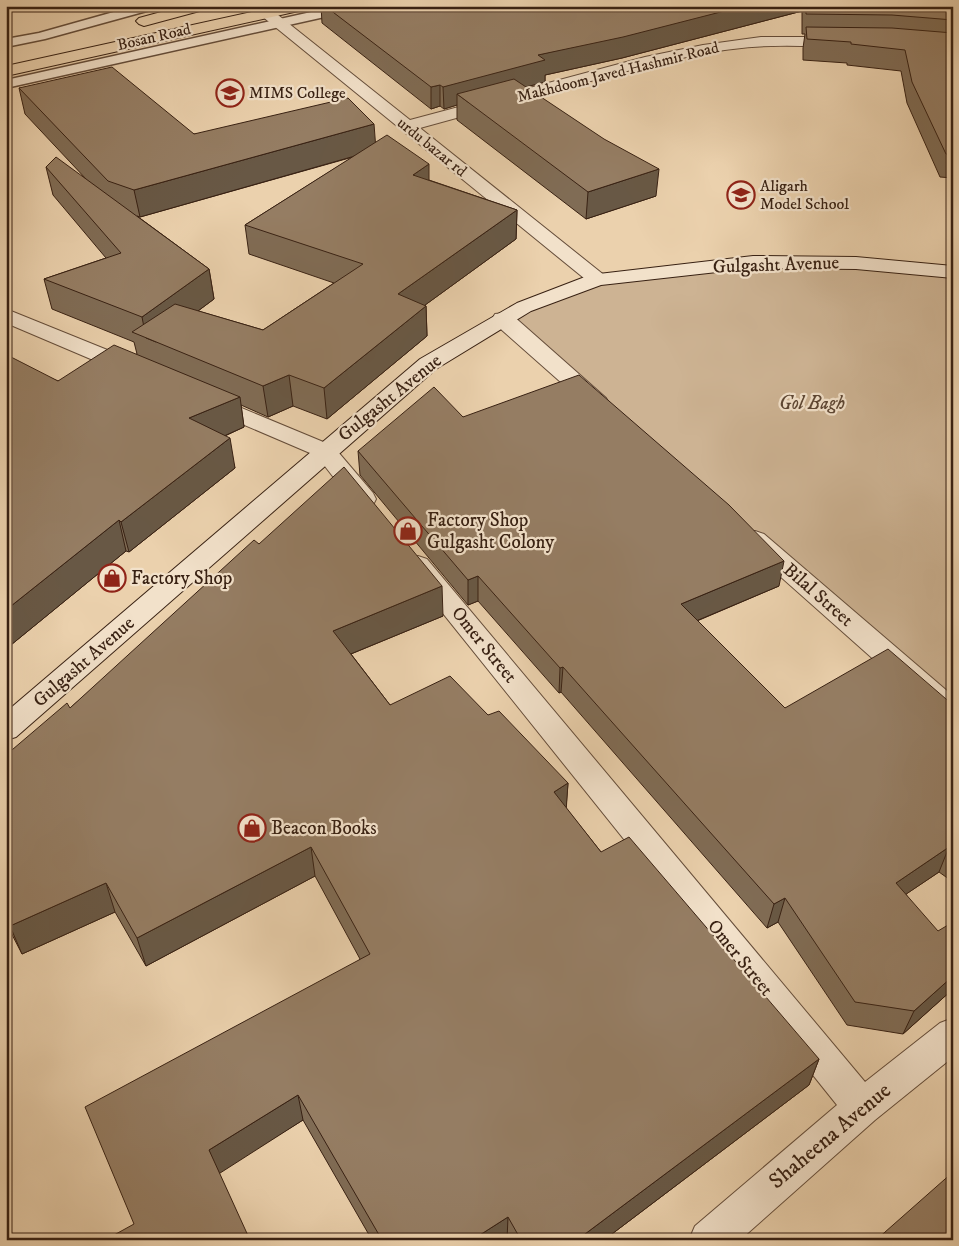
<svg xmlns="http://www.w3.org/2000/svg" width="959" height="1246" font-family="'IM FELL DW Pica',serif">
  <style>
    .green { fill: #cdb393; stroke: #826a53 }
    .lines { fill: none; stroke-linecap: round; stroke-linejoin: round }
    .lane-casing { stroke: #654d3a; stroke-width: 3 }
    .street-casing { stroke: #654d3a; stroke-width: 2 }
    .secondary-casing { stroke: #382113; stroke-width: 2 }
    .primary-casing { stroke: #382113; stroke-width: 2 }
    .lane { fill: #f2e1ca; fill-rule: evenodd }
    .street { fill: #f2e1ca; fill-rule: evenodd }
    .secondary { fill: #f2e1ca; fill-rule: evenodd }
    .primary { fill: #ebd1ad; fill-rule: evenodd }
    .wall { fill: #806c55; stroke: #382113; fill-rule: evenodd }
    .shaded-wall { fill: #685845; stroke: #382113 }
    .building { fill: #957d63; stroke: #382113 }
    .labels { text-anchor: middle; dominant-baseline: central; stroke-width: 4.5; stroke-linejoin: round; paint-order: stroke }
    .far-street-label { font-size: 16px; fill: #382113; stroke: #f2e1ca }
    .far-poi-label { font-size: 16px; fill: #382113; stroke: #f2e1ca; text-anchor: start }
    .street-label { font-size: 19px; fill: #382113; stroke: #f2e1ca }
    .park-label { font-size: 19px; font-style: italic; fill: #5d4633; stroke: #f2e1ca }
    .poi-label { font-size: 19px; fill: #382113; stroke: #f2e1ca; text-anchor: start }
    .near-street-label { font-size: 22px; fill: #382113; stroke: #f2e1ca }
  </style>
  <rect width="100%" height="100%" fill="#ebd1ad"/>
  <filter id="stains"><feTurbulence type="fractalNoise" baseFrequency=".004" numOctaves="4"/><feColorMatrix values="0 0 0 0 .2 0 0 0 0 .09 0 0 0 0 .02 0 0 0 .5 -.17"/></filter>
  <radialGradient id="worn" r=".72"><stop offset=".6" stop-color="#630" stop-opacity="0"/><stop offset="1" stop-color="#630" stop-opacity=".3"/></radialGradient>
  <path class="green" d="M753 262 953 271V713L503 319 597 279Z"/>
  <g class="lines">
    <g class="lane-casing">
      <path id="lane" d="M135 6H156L154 9 45 39 6 47V39L39 33Z
        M338 6H362L356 10 6 88V80Z"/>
    </g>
    <g class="street-casing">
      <path id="street" d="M268 9 273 11 410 120 645 57 703 45 761 37H841L847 39 849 42 847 45 841 47C805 46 769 44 733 49 706 52 680 59 653 64L420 128 604 275 607 279 604 283 597 285 590 283 263 17 260 14 263 11Z
        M6 309 142 364 145 369 142 374 134 376 126 374 6 323Z
        M503 313 511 314 606 398 609 403 606 408 598 410 590 408 495 324 492 319 495 314Z
        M208 394 333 446 373 493 376 499 373 505 364 507 355 505 317 456 200 406 197 401 200 396Z
        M755 531 764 534 953 696V724L943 721 746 546 742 540 746 534Z
        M418 556 427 559 865 1082 940 1023 953 1018V1057L875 1120 740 1240H689L695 1226 837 1105 409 571 405 565 409 559Z"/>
    </g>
    <g class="secondary-casing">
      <path id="secondary" d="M753 256 856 257 953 266V278L856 269 753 268 601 285 531 311 436 369 16 737 6 740V712L420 359 517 303 590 275Z"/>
    </g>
    <g class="primary-casing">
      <path id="primary" d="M183 6H209L207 9 144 26 139 24 136 21 139 18Z
        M279 6H310L308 9 303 10 6 76V66Z"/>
    </g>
    <use href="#lane" class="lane"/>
    <use href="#street" class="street"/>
    <use href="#secondary" class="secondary"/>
    <use href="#primary" class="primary"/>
  </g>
  <path class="wall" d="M321 6H953V178L940 177 907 103 901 71 847 65V63L803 60V48L805 34H802V11L622 58 545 75V82L526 87 656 196 586 219 457 120V105L444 109 440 106 431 109 322 23Z
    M19 88 194 134 375 142 429 180 517 210 516 239 425 305 426 306 427 336 327 419 293 406 268 417 241 405 244 427 225 436 235 468 129 552 126 551 6 649V360L58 381 137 354 134 342 52 309 44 279 106 258 53 195 46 167 86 179 25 114ZM353 157 245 225 249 254 334 283 263 330 198 311 214 299 209 269 137 216 140 217Z
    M463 417 779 586 697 621 785 708 953 705V882L939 872 906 894 953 989 903 1034 847 1025 778 922 767 928 561 692 559 693 478 601 468 605 360 475 358 451Z
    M259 544 443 616 351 654 390 705 488 715 568 783 566 808 601 852 819 1059 809 1085 604 1240H372L303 1120 134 1224 360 959 315 876 146 966 115 912 22 954 6 923V755L70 708Z"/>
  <path class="shaded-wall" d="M744 6H802V11L622 58 545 75V82L468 102 457 94V105L444 109 443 87 538 55Z
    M440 85V106L431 109V87Z
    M374 124 376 150 140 217 134 190Z
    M429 164V193L413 175Z
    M659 169 656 196 586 219 588 192Z
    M517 210 516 239 399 324 398 294Z
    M209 269 214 299 156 342 146 338 142 317Z
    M426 306 427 336 327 419 324 388Z
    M289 375 293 406 268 417 263 386Z
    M240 397 244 427 195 449 189 418Z
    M230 438 235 468 129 552 121 522Z
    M119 520 126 551 6 649V610Z
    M784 561 779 586 677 629 681 604Z
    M478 576V601L468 605V580Z
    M442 586 443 616 336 660 333 631Z
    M563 667 561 692 559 693 560 668Z
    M568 783 566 812 554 792Z
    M311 847 315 876 146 966 137 938Z
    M949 847 939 872 887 907 896 883Z
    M106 883 115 912 22 954 10 926Z
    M785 898 778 922 767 928 774 904Z
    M953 976V989L903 1034 914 1011Z
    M819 1059 809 1085 604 1240H577Z
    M298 1095 303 1120 217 1175 209 1150Z
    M508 1217 507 1240H472Z"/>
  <path class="building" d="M325 6H744L623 37 538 55 545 60 443 87 440 85 431 87Z
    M806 6H953V20L892 15 806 14Z
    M806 27 892 28 953 33V155L946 154 912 82 905 50 851 44V42L807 39Z
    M112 67 194 134 348 98 374 124 134 190 108 181 19 88Z
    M514 79 604 139 659 169 588 192 457 94Z
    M387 135 429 164 413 175 517 210 398 294 426 306 324 388 289 375 263 386 132 332 175 304 263 330 363 264 245 225Z
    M56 157 209 269 142 317 44 279 121 253 46 167Z
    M114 345 240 397 189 418 230 438 121 522 119 520 6 610V360L11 357 58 381Z
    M579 375 729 505 784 561 681 604 785 708 888 649 953 705V850L949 847 896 883 938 931 953 922V976L914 1011 855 1002 785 898 774 904 563 667 560 668 478 576 468 580 358 451 434 387 463 417Z
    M344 467 442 586 333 631 390 705 450 676 488 715 499 711 568 783 554 792 601 852 629 837 819 1059 577 1240H521L508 1217 472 1240H382L298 1095 209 1150 250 1240H105L134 1224 85 1107 370 954 311 847 137 938 106 883 10 926 6 919V755L67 703 70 708 254 540 259 544Z
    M953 1172V1240H876Z"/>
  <defs>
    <g id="school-ring" transform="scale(1.4375)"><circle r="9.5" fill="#f2e1ca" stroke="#8f2418" stroke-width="1.5"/><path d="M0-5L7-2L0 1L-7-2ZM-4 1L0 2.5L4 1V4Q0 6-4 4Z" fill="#8f2418"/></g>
    <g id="university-ring" transform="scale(1.4375)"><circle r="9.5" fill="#f2e1ca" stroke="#8f2418" stroke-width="1.5"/><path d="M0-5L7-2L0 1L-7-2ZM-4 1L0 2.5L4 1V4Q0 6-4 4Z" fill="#8f2418"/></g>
    <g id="shop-ring" transform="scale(1.4375)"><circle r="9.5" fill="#f2e1ca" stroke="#8f2418" stroke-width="1.5"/><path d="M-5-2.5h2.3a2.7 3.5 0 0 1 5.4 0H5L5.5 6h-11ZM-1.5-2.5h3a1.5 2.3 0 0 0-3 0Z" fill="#8f2418"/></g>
  </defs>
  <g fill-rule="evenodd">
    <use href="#school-ring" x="230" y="93"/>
    <use href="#university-ring" x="741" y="195"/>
    <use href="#shop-ring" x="408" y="531"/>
    <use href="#shop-ring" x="112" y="578"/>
    <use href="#shop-ring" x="252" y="828"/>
  </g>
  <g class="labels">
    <g class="far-street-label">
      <text transform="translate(154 37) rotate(-13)">Bosan Road</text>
      <text transform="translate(618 72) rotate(-14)">Makhdoom Javed Hashmir Road</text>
      <text transform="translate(432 147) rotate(39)">urdu bazar rd</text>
    </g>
    <g class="far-poi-label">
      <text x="249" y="93">MIMS College</text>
      <text x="760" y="186">Aligarh<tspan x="760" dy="18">Model School</tspan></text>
    </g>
    <g class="street-label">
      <text transform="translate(776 265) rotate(-2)">Gulgasht Avenue</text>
      <text transform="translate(390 398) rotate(-39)">Gulgasht Avenue</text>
      <text transform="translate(818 595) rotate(41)">Bilal Street</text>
      <text transform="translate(484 645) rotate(51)">Omer Street</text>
      <text transform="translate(84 662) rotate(-41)">Gulgasht Avenue</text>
      <text transform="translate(740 958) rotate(51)">Omer Street</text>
    </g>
    <g class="park-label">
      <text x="812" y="403">Gol Bagh</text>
    </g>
    <g class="poi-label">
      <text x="427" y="520">Factory Shop<tspan x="427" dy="22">Gulgasht Colony</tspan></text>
      <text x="131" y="578">Factory Shop</text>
      <text x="271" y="828">Beacon Books</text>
    </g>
    <g class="near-street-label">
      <text transform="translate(830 1136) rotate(-40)">Shaheena Avenue</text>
    </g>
  </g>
  <rect width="959" height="1246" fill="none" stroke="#ebd1ad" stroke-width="25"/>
  <rect x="8" y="8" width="944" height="1231" fill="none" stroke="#382113" stroke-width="2.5"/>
  <rect x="12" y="12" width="934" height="1221" fill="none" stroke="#382113"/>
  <rect width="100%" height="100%" filter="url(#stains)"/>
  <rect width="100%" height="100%" fill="url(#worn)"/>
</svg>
